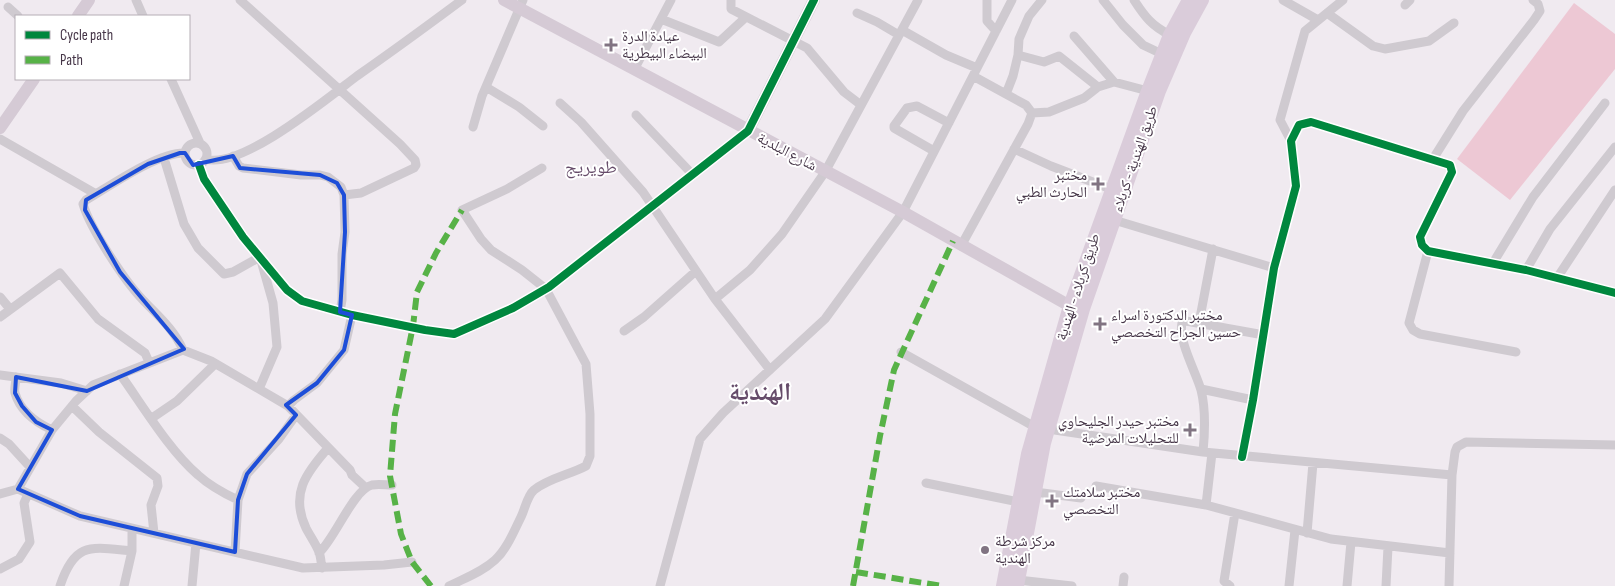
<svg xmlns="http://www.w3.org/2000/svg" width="1615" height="586" font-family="'Sofia Sans Condensed','Noto Naskh Arabic',sans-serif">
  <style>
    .green { fill: #edc8d4 }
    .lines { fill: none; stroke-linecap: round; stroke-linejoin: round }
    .street { stroke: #cfcad0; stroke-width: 9 }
    .secondary { stroke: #d5cad5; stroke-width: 12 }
    .primary { stroke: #daccda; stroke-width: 14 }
    .quiet { stroke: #57b247; stroke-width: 6; stroke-dasharray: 12 6; stroke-linecap: butt }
    .cycleway-casing { stroke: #fff; stroke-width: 11 }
    .cycleway { stroke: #00873e; stroke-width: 8 }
    .marked { fill: none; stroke: #1d4ed8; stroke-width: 4; stroke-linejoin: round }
    .poi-dot { fill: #817482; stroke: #fff; stroke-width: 2 }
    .labels { text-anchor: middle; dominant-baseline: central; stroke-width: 4; stroke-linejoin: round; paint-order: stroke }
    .poi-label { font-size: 15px; fill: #453547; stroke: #fff; text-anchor: start }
    .street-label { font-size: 15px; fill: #453547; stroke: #fff }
    .quarter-label { font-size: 18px; fill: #664c6a; stroke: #fff }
    .town-label { font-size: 25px; font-weight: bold; fill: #664c6a; stroke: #fff }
  </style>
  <rect width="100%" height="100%" fill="#f0eaf0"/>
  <path class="green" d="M1574 3 1615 34V69L1510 200 1457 159Z"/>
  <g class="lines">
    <path class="street" d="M136 0 143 16
      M240 0 400 144 415 160 416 165 414 168 361 193 344 195
      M731 0V9L807 48 844 92 861 105
      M987 0V21L996 31
      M1103 0 1123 25 1143 45 1162 54
      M1134 0C1145 17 1152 26 1170 35
      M1283 0 1318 20
      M1405 5 1410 0
      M8 7 18 16
      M857 13 877 22 899 35
      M1327 13 1373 46 1385 49 1429 41 1454 23
      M661 19 719 42 746 17
      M902 30 946 55 977 68
      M1074 36 1114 82
      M1018 55 1044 62 1059 56 1098 87
      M634 70 671 0
      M171 79 200 143
      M486 87 519 107 543 126
      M1006 94 1013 76 1018 55 1019 39 1029 16 1042 0
      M560 103 581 122 643 192 715 299 770 370
      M1032 113 1049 112 1084 98 1098 87 1114 82 1148 91
      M636 115 693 175
      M473 127 482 96 523 0
      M0 139 96 194
      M1291 141 1280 120 1305 31 1343 0
      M185 154a11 11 0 1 1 22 0a11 11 0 1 1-22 0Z
      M1014 149 1051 166 1111 189
      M934 151 894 128V126L907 108 917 106 949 123
      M233 156 239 166 243 168 301 175H320L328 177 341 187 344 195 345 232 342 254V300L340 312
      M164 158 184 224 198 248 224 274 233 272 260 257 273 303 277 347 259 389
      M206 159C241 170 329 97 357 76 393 51 427 26 462 0
      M1433 159 1463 111 1534 20 1540 11 1538 4 1533 0
      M199 165 204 179 243 237 287 290 302 301 352 315 425 330 454 334 513 308 549 287 748 131
      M1114 220 1274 268
      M961 246 1028 124 1032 113 1026 105 973 76
      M1428 251 1409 323 1413 330 1420 334 1516 352
      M1493 263 1533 197 1605 103
      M1526 270 1550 229 1615 147
      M1557 278 1615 190
      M0 297 10 309
      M715 299 750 270 782 234 825 172 918 0
      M0 317 60 273 98 319 145 353 149 362
      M1199 323 1213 249
      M624 331 644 317 696 271
      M183 350C174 329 157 315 142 299 124 280 90 228 83 204L86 200C110 186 158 152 185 153
      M901 352 1035 427
      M120 374C143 406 169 450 198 475 210 486 223 493 238 500
      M0 375 61 383 87 391
      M16 377C16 382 14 389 15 393 20 411 37 423 52 430
      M1201 389 1253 400
      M72 406 99 432 157 478 158 486 151 505 154 533
      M288 406 294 400 317 383 344 350 352 315
      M152 418 177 401 215 364
      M1048 429 1203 452 1452 475
      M0 438 9 444 30 467
      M1203 452C1205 432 1206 410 1201 390 1196 372 1178 341 1182 323L1186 321 1264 335
      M1242 457 1253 400 1274 268 1296 186 1291 141 1299 125 1311 122 1450 165 1452 172 1420 237 1422 245 1428 251 1526 270 1615 293
      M926 483 1019 502
      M1096 486 1206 505 1331 539 1450 553
      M18 489 52 430 76 401 93 385 183 350 211 361 288 406 350 470 352 475 366 488
      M1035 492 1081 498
      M0 494 18 489 80 516 303 568 384 565 412 562
      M1206 505 1212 453
      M1307 533 1313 463
      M235 552 238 500 247 474 279 439 296 415
      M319 553C336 537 353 490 372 485 378 484 386 485 392 485
      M322 568C321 563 321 557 319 552 316 544 310 536 306 528 290 494 306 473 328 448
      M0 569 19 559 30 542 24 503 28 494
      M1018 580 1072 586
      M60 586C75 541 91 547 132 551
      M124 586 132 551V528
      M192 586 196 543
      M449 586C465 578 482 572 495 560 507 549 514 531 521 517 525 509 527 496 534 490 549 478 569 475 586 466L590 456V414L586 364 546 289 522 270 491 250 481 239 462 210 507 189 542 168
      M660 586 700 439 723 413 825 319 903 212 1012 0
      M1123 586 1124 577
      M1230 586 1224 581 1235 513
      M1289 586 1295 530
      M1347 586 1351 542
      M1386 586 1388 547
      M1449 586 1452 475 1455 452 1457 447 1466 442 1615 445"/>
    <path class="secondary" d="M504 0 903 212 1070 306
      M78 16 89 0
      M0 128 34 79
      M748 131 814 0"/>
    <path class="primary" d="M1003 586 1028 454 1070 306 1148 91 1170 35 1189 0
      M1017 586 1044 443 1083 309 1159 91 1184 33 1202 0"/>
    <path class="quiet" d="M856 572 942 586
      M431 586 412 562 401 534 390 476 395 414 413 326 417 292 436 253 462 210
      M853 586 880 436 894 370 953 241"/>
    <g class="cycleway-casing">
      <path id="cycleway" d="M199 165 204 179 243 237 287 290 302 301 352 315 425 330 454 334 513 308 549 287 748 131 814 0
        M1242 457 1253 400 1274 268 1296 186 1291 141 1299 125 1311 122 1450 165 1452 172 1420 237 1422 245 1428 251 1526 270 1615 293"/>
    </g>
    <use href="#cycleway" class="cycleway"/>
  </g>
  <path class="marked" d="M180 153H185L193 165 233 156 240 168 320 175 337 183 344 195 345 232 340 312 352 315 344 350 317 383 286 405 296 415 247 474 238 500 235 552 80 516 18 489 52 430 36 422 22 406 15 393 16 377 87 391 184 349 120 272 85 210 86 200 148 164Z"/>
  <g class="poi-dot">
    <path d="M608.5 37.5h5v5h5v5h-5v5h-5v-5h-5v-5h5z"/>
    <path d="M1095.5 176.5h5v5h5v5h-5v5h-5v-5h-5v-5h5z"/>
    <path d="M1097.5 316.5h5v5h5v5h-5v5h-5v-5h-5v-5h5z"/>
    <path d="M1187.5 422.5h5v5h5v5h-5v5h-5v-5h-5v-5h5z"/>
    <path d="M1049.5 493.5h5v5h5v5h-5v5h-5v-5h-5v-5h5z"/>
    <circle cx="985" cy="550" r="5"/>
  </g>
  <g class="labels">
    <g class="poi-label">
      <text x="622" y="36">عيادة الدرة<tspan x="622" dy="17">البيضاء البيطرية</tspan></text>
      <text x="1087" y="175" text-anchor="end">مختبر<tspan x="1087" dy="17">الحارث الطبي</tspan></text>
      <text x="1111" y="315">مختبر الدكتورة اسراء<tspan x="1111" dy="17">حسين الجراح التخصصي</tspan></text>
      <text x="1179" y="421" text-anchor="end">مختبر حيدر الجليحاوي<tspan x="1179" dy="17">للتحليلات المرضية</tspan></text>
      <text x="1063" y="492">مختبر سلامتك<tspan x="1063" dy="17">التخصصي</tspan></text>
      <text x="995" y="541">مركز شرطة<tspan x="995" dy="17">الهندية</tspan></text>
    </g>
    <g class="street-label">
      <text transform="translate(787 152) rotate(28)">شارع البلدية</text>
      <text transform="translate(1135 159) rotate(-71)">طريق الهندية - كربلاء</text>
      <text transform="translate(1078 287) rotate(-72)">طريق كربلاء - الهندية</text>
    </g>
    <g class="quarter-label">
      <text x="591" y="167">طويريج</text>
    </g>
    <g class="town-label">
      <text x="760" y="392">الهندية</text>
    </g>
  </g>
  <rect x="15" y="15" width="175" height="65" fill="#ffffff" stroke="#b5aeb5"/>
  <rect x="25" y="31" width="25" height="8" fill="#00873e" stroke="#b5aeb5"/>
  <text x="60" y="40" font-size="15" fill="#453547">Cycle path</text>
  <rect x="25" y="56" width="25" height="8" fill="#57b247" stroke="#b5aeb5"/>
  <text x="60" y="65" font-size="15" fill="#453547">Path</text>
</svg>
